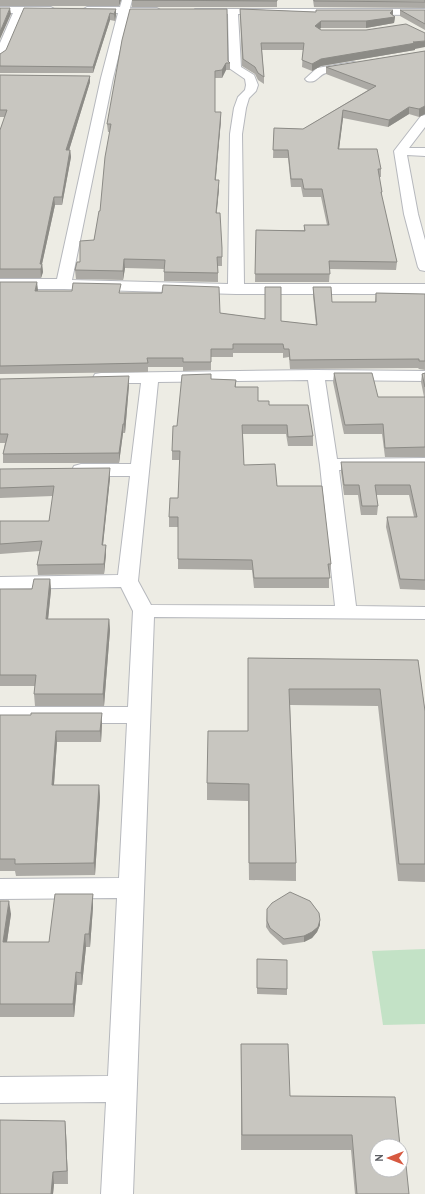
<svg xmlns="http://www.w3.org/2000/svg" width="425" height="1194" font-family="'PT Sans',sans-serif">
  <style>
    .green { fill: #c3e2c6 }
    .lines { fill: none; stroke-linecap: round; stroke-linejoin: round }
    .street-casing { stroke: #b6b8bd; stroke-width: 2 }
    .street { fill: #fff; fill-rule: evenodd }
    .wall { fill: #acaaa5 }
    .shaded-wall { fill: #8c8b86 }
    .building { fill: #c8c6c0; stroke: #8c8b86 }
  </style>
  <rect width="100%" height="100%" fill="#edece4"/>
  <path class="green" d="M425 949V1024L383 1025 372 951Z"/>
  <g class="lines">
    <g class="street-casing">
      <path id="street" d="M122 0H132L130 8H157L162 11 157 14H129L113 78 72 280 228 284 230 134 234 108 238 97 245 90 246 85 245 79 229 68 228 14H199L194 11 195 9H425V15L238 14 241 67 254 75 258 85 256 91 249 98 246 108 242 134 244 284H425V294H236L64 289H0V279H57L101 78 118 13H87L82 10 87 7H120Z
        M0 7H51L56 10 51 13H23L5 56 0 59V43L13 13H0Z
        M353 62 357 63 359 65 357 67C347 70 335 69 326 73 318 75 317 84 307 81L305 79 317 68Z
        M425 115V127L409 148H425V156L407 155 418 214 425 240V271L420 270 418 267 404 214 394 151 421 116Z
        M316 370 425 371V381L325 380 337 459 425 458V470H339L356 606 425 607V619L154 617 133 1194H101L106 1102 0 1103V1077L108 1076 117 898 0 899V879L119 878 127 723H0V707H128L133 611 121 587 0 589V577L118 575 130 476H81L74 474 72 470 74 466 81 464H131L141 383H101L95 382 93 378 95 374 101 373ZM308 380 320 465 335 606 151 605 138 581 158 382Z"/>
    </g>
    <use href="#street" class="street"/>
  </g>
  <path class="wall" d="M0 0H121L119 6H0Z
    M132 0H277V7H132Z
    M313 0H425V8L314 7Z
    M116 9V15L115 21 110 20 93 73H0V54Z
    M240 9 316 12V10H393V15L395 17 394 23 366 28H321L319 29 321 30 415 49V50L321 66 312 71 302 67 303 50H262L264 77V84L258 80 255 74 242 66Z
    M400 10H425V30L400 16Z
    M425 51V114L419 117 409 114 388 127 343 118 339 149 381 169V177H379L382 192V198L397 262 396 270 330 269 329 282H255L256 230H304V225H327L321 197H303L301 187H291L288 158H273L274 128 303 129 368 90 326 74V67Z
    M228 61 230 63V70H226L222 78H215V112L221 120 215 180 219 189 216 213 222 248V266H218V282L164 281V269L125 268 123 280 76 279 75 270 94 240 100 211 110 132H108L107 124Z
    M0 75 90 76V82L69 150H70L71 157 62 205H55L42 264 43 272 41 278H0V130L5 117H0Z
    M0 282 38 291 121 293 220 313 281 321 316 325 313 296V287L332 302H375L376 293 425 294V370L419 369 418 368 290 369 289 357 283 358V353H233V357H211V370L183 371V367H148V372L0 374Z
    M334 373 378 397H424L421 382 422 374 425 373V457H385L382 434H344L333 382Z
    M0 379 129 385 125 433H123L119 463H3V454L5 443H0Z
    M211 379 236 380V387L258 401 269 405 313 436V446H288L286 434H243L244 465 277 486 331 564 330 574H329V588H254L252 570 178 569V527H169V517L178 498 180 460H172V451L177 426Z
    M341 462H425V590L400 589 386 527 387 517H414L409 495H376L378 506 377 515H361L358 495H344L341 472Z
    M0 469 110 478 103 545H106V554L104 574 38 575 37 565 40 551 0 554V521H49L53 496 0 498Z
    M50 579 51 590 48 619H109L110 630 104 706H35L34 694 35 686H0V589H32Z
    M248 658 418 660 425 711V882L398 881 378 706 290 705 296 863V881L249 880 248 801 207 800V783L248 731Z
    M0 715 102 724 101 742H57L54 785H99L100 797 95 875 16 876 15 871H0Z
    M93 894V907L90 947H86L82 985H77L74 1017H0V901L11 914 7 942H49Z
    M267 909 320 920V925L317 932 312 938 304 942 283 945 270 933 266 927Z
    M257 959 287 989V995L257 994Z
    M241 1044 290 1096 377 1146 409 1194H355L351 1150H241Z
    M65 1121 66 1133 68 1184H54L53 1194H0Z"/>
  <path class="shaded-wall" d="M119 0H121L119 6Z
    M10 8 11 14 0 39V32Z
    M116 9V15L115 21 114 14Z
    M393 10V16L395 17 394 23 366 28V21L390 13Z
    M110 13V20L93 73V67Z
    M321 21V28L315 33V26Z
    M425 41V47L415 49V50L321 66 312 71V64L321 59 413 42Z
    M226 63V70L222 78V70Z
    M90 76V82L67 157 66 150Z
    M425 106V114L419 117V109Z
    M409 107V114L388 127 389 120Z
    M343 110V118L338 157V149Z
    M221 112V120L215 189V180Z
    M70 150 71 157 62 205V197Z
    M219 180V189L216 221V213Z
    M54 197 55 205 42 264 43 272 41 278 40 264Z
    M124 259 125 268 123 280V271Z
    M37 282 38 290 36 299 35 291Z
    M129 376V385L125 433 124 424Z
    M123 424V433L119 463V453Z
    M110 468V478L102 554V545Z
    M106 545V554L104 574V564Z
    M50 579 51 590 47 630 46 619Z
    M109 619 110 630 104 706 103 694Z
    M102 713V724L101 742 100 731Z
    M56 731 57 742 53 797 52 785Z
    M99 785 100 797 95 875 94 863Z
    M93 894V907L90 947 89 934Z
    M9 901 11 914 5 955 3 942Z
    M320 920V925L317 932 312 938 304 942V936Z
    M85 934 86 947 82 985 81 973Z
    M76 972 77 985 74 1017 73 1004Z
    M65 1121 66 1133 68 1184 67 1171Z
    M53 1172 54 1184 53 1194H51Z"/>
  <path class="building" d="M132 0H277V1Z
    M314 0H425V2L314 1Z
    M0 8H10L0 32Z
    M24 8 116 9 114 14 110 13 93 67 0 66V54L6 50Z
    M130 9H227L228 61 230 63H226L222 70 215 71V112H221L215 180H219L216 213H220L222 248V257H217L218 273 164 272 165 260 124 259 123 271 75 270 77 262H80V241L94 240 99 211H100L105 157 111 124H107L122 40Z
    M240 9 316 12V10H393L390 13 395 17 366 21H321L315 26 321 30H366L406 24 425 33V41L413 42 416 43 321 59 312 64 302 60 304 43H261L264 77 258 73 255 67 243 59Z
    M400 10H425V24Z
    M425 51V106L419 109 409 107 389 120 343 110 338 149H377L381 169H378L382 192H381L397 262 329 261 330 274H255L256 230 305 231 304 225H329L322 189H304L302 179H291L288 150H273L274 128 303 129 376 86 326 67Z
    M0 75 90 76 66 150H70L62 197H54L40 264H42L41 269H0V130L7 110H0Z
    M0 282H37L35 291H72L73 283 121 284 119 293H162L163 285 219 287 220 313 265 319V287H281V321L317 325 313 287H331L332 302H376V293L425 294V361H419V359L290 360 289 349H284L283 344H233V349H211V362H183V358H147L148 363 0 366Z
    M334 373H372L378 397H425V447L385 448 383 424 345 425Z
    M425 373V387L422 374Z
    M211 374V379L236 380 235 387H258V401H269V405H308L313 436 288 437 287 425H242L244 465 275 464 277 486H322L331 564H328L330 578H254L252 560 178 559V517H169L170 498H178L180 451H172L173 426H177L182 375Z
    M129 376 124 424H123L119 453 3 454 8 434H0V379Z
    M341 462H425V580L400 579 387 517H417L410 485H375L378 506H362L359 485H344Z
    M110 468 102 545H106L104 564 37 565 42 541 0 544V521H49L54 486 0 488V469Z
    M34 579H50L46 619H109L103 694H34L36 675H0V589H32Z
    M248 658 418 660 425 711V864H399L380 689H289L296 863H249V784L207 783 208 731H248Z
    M31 713H102L100 731H56L52 785H99L94 863 15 864V859H0V715H31Z
    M290 892 310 901 319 913 320 920 318 927 312 932 304 936 284 939 270 928 267 921V909L272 903Z
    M55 894H93L89 934H85L81 973 76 972 73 1004H0V901H9L3 942H49Z
    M257 959 287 960V989L257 988Z
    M241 1044H288L290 1096 395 1097 400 1146H377V1170H401V1151V1155H405L409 1194H357L352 1135H242Z
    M0 1120 65 1121 67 1171 53 1172 51 1194H0Z"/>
  <g transform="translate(389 1158) rotate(270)"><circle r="19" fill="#ffffff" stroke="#bebfc1"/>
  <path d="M0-3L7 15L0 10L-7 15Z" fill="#d75940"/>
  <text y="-6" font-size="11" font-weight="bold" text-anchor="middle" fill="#5c5e63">N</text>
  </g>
</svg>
